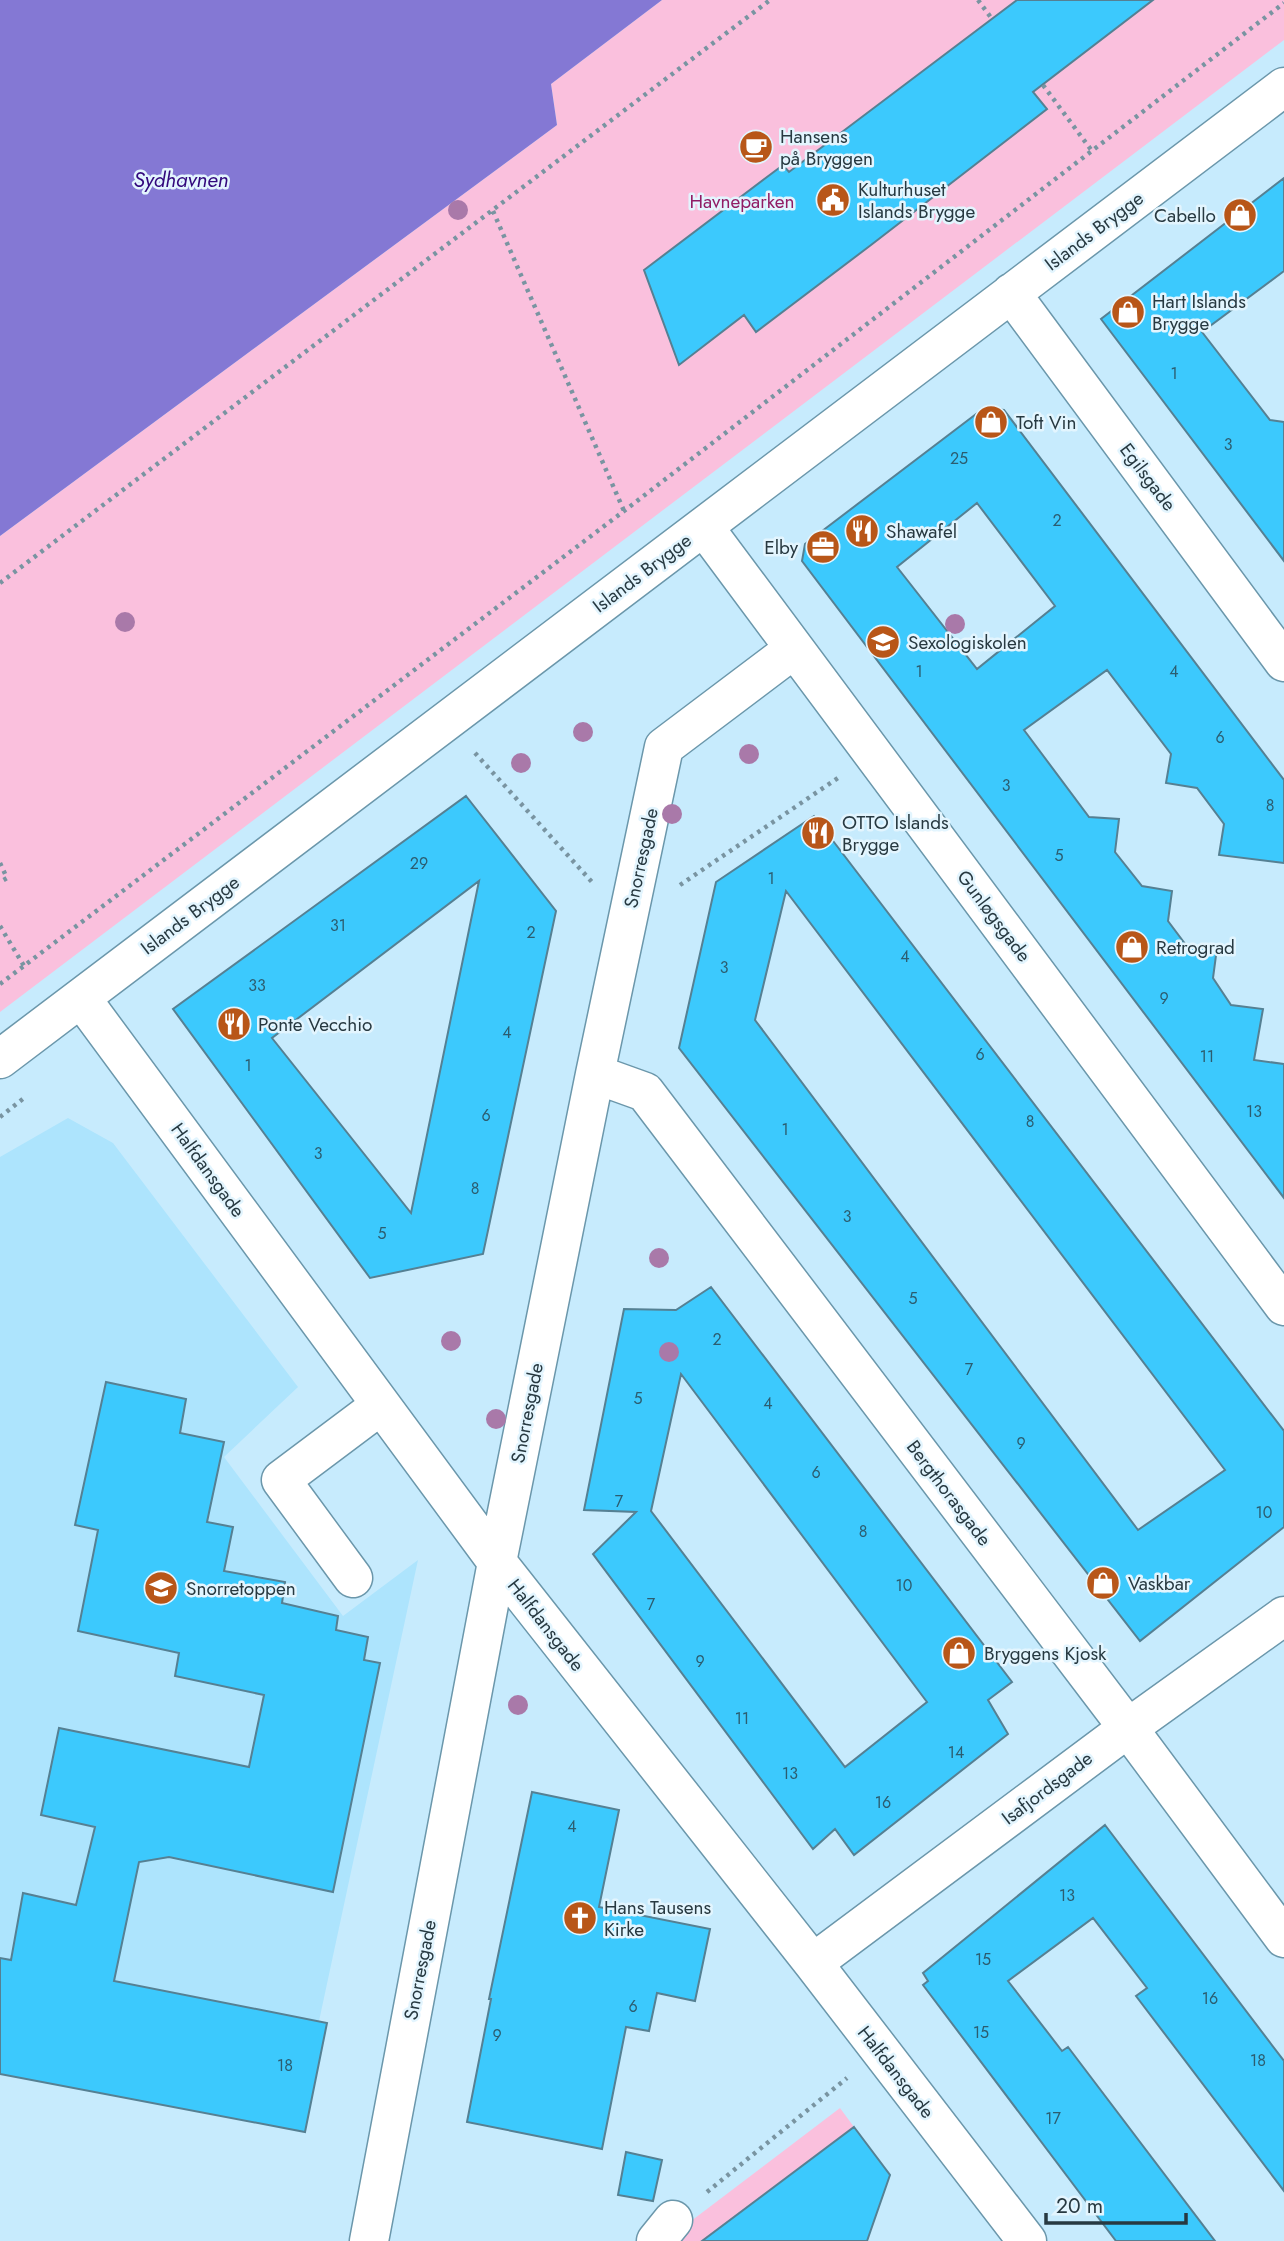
<svg xmlns="http://www.w3.org/2000/svg" width="1284" height="2241" font-family="Jost,sans-serif">
  <style>
    .built { fill: #ade4fd }
    .green { fill: #fac0dd }
    .water { fill: #8478d4 }
    .building { fill: #3cc9fd; stroke: #558093; stroke-width: 2; fill-rule: evenodd }
    .lines { fill: none; stroke-linecap: round; stroke-linejoin: round }
    .minor-casing { stroke: #6b97ab; stroke-width: 41 }
    .path { stroke: #7994a1; stroke-width: 4.5; stroke-dasharray: 3.5 5; stroke-linecap: butt }
    .minor { stroke: #fff; stroke-width: 38 }
    .tree { fill: #a979a9 }
    .labels { text-anchor: middle; dominant-baseline: central; stroke-width: 5; stroke-linejoin: round; paint-order: stroke }
    .number-label { font-size: 16px; fill: #2c5d70 }
    .poi-label { font-size: 19px; fill: #273941; stroke: #e3f5fe; text-anchor: start }
    .park-label { font-size: 19px; fill: #911c65; stroke: #e3f5fe }
    .street-label { font-size: 19px; fill: #273941; stroke: #e3f5fe }
    .water-label { font-size: 21px; font-style: italic; fill: #32087c; stroke: #e3f5fe }
  </style>
  <rect width="100%" height="100%" fill="#c7ebfd"/>
  <path class="built" d="M68 1118 113 1143 298 1387 224 1457 343 1616 418 1560 319 2021 0 1958V1157Z"/>
  <path class="green" d="M662 0H1284V40L0 1012V536L557 125 551 84Z
    M840 2108 854 2127 702 2241H674L670 2237Z"/>
  <path class="water" d="M0 0H662L551 84 557 125 0 536Z"/>
  <path class="building" d="M1017 0H1153L1033 92 1047 109 871 245 756 332 744 315 679 365 644 270 783 165 789 172Z
    M1284 178V271L1202 332 1270 420 1284 422V561L1101 319Z
    M984 408 1004 410 1284 780V863L1219 855 1224 824 1197 788 1166 783 1171 754 1107 670 1024 730 1089 817 1119 819 1115 852 1142 886 1172 891 1168 921 1186 945 1217 948 1213 978 1231 1005 1263 1009 1254 1060 1284 1064V1198L802 561 805 544ZM977 503 1055 606 977 669 897 567Z
    M466 796 556 911 483 1254 370 1278 173 1009ZM479 881 411 1213 272 1038Z
    M814 816 1284 1431V1527L1140 1641 679 1048 716 882ZM786 891 1225 1470 1138 1530 755 1020Z
    M711 1287 1012 1682 988 1700 1008 1734 854 1855 835 1829 813 1849 593 1554 636 1512 584 1510 624 1309 676 1310ZM681 1374 927 1702 845 1767 651 1511Z
    M106 1382 186 1399 180 1433 224 1442 207 1522 233 1527 224 1571 285 1582 282 1603 338 1616 336 1630 368 1637 364 1660 380 1663 333 1892 169 1857 139 1862 114 1981 327 2023 305 2132 0 2074V1958L11 1960 23 1893 76 1905 95 1827 41 1815 59 1728 249 1767 264 1695 175 1676 179 1653 78 1631 98 1530 75 1525Z
    M532 1792 619 1810 599 1907 710 1929 695 2001 657 1993 649 2031 626 2027 602 2149 467 2122 491 1999H489Z
    M1105 1825 1284 2061V2191L1136 1996 1147 1988 1093 1918 1008 1981 1062 2051 1068 2047 1215 2241H1116L923 1985 928 1981 923 1973Z
    M854 2127 890 2175 867 2241H702Z
    M626 2152 662 2160 653 2201 618 2195Z"/>
  <g class="lines">
    <g class="minor-casing">
      <path id="minor" d="M1011 293 1284 662
        M704 527 1284 1306
        M81 998 497 1562 813 1963 1027 2241
        M0 1059 1284 87
        M595 1074 645 1092 1128 1728 1284 1938
        M353 1578 281 1480 381 1405
        M813 1963 1128 1728 1284 1616
        M369 2241 497 1562 595 1074 664 747 794 649
        M656 2241 673 2220"/>
    </g>
    <path class="path" d="M978 0 992 19
      M1043 85 1092 151
      M493 211 624 511
      M0 583 770 0
      M475 753 592 882
      M0 863 7 878 0 882
      M680 885 838 778
      M0 926 24 966
      M0 984 624 511 1284 3
      M0 1117 24 1098
      M707 2192 847 2078"/>
    <use href="#minor" class="minor"/>
  </g>
  <g class="tree">
    <circle cx="458" cy="210" r="10"/>
    <circle cx="125" cy="622" r="10"/>
    <circle cx="955" cy="624" r="10"/>
    <circle cx="583" cy="732" r="10"/>
    <circle cx="749" cy="754" r="10"/>
    <circle cx="521" cy="763" r="10"/>
    <circle cx="672" cy="814" r="10"/>
    <circle cx="659" cy="1258" r="10"/>
    <circle cx="451" cy="1341" r="10"/>
    <circle cx="669" cy="1352" r="10"/>
    <circle cx="496" cy="1419" r="10"/>
    <circle cx="518" cy="1705" r="10"/>
  </g>
  <defs>
    <g id="cafe-disc" transform="scale(1.75)"><circle r="9.5" fill="#b85618" stroke="#e3f5fe"/><path d="M-5.5-4.5H6V0H3Q3 3.5 0 3.5H-2.5Q-5.5 3.5-5.5 0ZM3-3.2v2h1.7v-2ZM-6 4.5H4V6H-6Z" fill="#fff"/></g>
    <g id="civic-disc" transform="scale(1.75)"><circle r="9.5" fill="#b85618" stroke="#e3f5fe"/><path d="M-.6-6.5H3V-4.5H.6V-3L4-1V1h2V6H-6V1h2V-1L-.6-3ZM-1.2 2.5V6h2.4V2.5Z" fill="#fff"/></g>
    <g id="shop-disc" transform="scale(1.75)"><circle r="9.5" fill="#b85618" stroke="#e3f5fe"/><path d="M-5-2.5h2.3a2.7 3.5 0 0 1 5.4 0H5L5.5 6h-11ZM-1.5-2.5h3a1.5 2.3 0 0 0-3 0Z" fill="#fff"/></g>
    <g id="restaurant-disc" transform="scale(1.75)"><circle r="9.5" fill="#b85618" stroke="#e3f5fe"/><path d="M-5-6h1v4h1v-4h1v4h1v-4h1v5L-1.5 .5V6h-2V.5L-5-1ZM5-6V6H3V1.5H1.5Q1.5-4 5-6Z" fill="#fff"/></g>
    <g id="office-disc" transform="scale(1.75)"><circle r="9.5" fill="#b85618" stroke="#e3f5fe"/><path d="M-6-3h4V-5.5h4V-3h4V5H-6ZM-1-4.5V-3h2v-1.5ZM-6 0V1H6V0Z" fill="#fff"/></g>
    <g id="school-disc" transform="scale(1.75)"><circle r="9.5" fill="#b85618" stroke="#e3f5fe"/><path d="M0-5L7-2L0 1L-7-2ZM-4 1L0 2.5L4 1V4Q0 6-4 4Z" fill="#fff"/></g>
    <g id="church-disc" transform="scale(1.75)"><circle r="9.5" fill="#b85618" stroke="#e3f5fe"/><path d="M-1.2-6h2.4v3.5h3.3v2.4h-3.3V6h-2.4V-.1h-3.3v-2.4h3.3Z" fill="#fff"/></g>
  </defs>
  <g fill-rule="evenodd">
    <use href="#cafe-disc" x="756" y="147"/>
    <use href="#civic-disc" x="833" y="200"/>
    <use href="#shop-disc" x="1240" y="215"/>
    <use href="#shop-disc" x="1128" y="312"/>
    <use href="#shop-disc" x="991" y="422"/>
    <use href="#restaurant-disc" x="862" y="531"/>
    <use href="#office-disc" x="823" y="547"/>
    <use href="#school-disc" x="883" y="642"/>
    <use href="#restaurant-disc" x="818" y="833"/>
    <use href="#shop-disc" x="1132" y="947"/>
    <use href="#restaurant-disc" x="234" y="1024"/>
    <use href="#shop-disc" x="1103" y="1583"/>
    <use href="#school-disc" x="161" y="1588"/>
    <use href="#shop-disc" x="959" y="1653"/>
    <use href="#church-disc" x="580" y="1918"/>
  </g>
  <g class="labels">
    <g class="number-label">
      <text x="1174" y="373">1</text>
      <text x="1228" y="444">3</text>
      <text x="959" y="458">25</text>
      <text x="1057" y="520">2</text>
      <text x="919" y="671">1</text>
      <text x="1174" y="671">4</text>
      <text x="1220" y="737">6</text>
      <text x="1006" y="785">3</text>
      <text x="1270" y="805">8</text>
      <text x="1059" y="855">5</text>
      <text x="419" y="863">29</text>
      <text x="771" y="878">1</text>
      <text x="338" y="925">31</text>
      <text x="531" y="932">2</text>
      <text x="905" y="956">4</text>
      <text x="724" y="967">3</text>
      <text x="257" y="985">33</text>
      <text x="1164" y="998">9</text>
      <text x="507" y="1032">4</text>
      <text x="980" y="1054">6</text>
      <text x="1207" y="1056">11</text>
      <text x="248" y="1065">1</text>
      <text x="1254" y="1111">13</text>
      <text x="486" y="1115">6</text>
      <text x="1030" y="1121">8</text>
      <text x="785" y="1129">1</text>
      <text x="318" y="1153">3</text>
      <text x="475" y="1188">8</text>
      <text x="847" y="1216">3</text>
      <text x="382" y="1233">5</text>
      <text x="913" y="1298">5</text>
      <text x="717" y="1339">2</text>
      <text x="969" y="1369">7</text>
      <text x="638" y="1398">5</text>
      <text x="768" y="1403">4</text>
      <text x="1021" y="1443">9</text>
      <text x="816" y="1472">6</text>
      <text x="619" y="1501">7</text>
      <text x="1264" y="1512">10</text>
      <text x="863" y="1531">8</text>
      <text x="904" y="1585">10</text>
      <text x="651" y="1604">7</text>
      <text x="700" y="1661">9</text>
      <text x="742" y="1718">11</text>
      <text x="956" y="1752">14</text>
      <text x="790" y="1773">13</text>
      <text x="883" y="1802">16</text>
      <text x="572" y="1826">4</text>
      <text x="1067" y="1895">13</text>
      <text x="983" y="1959">15</text>
      <text x="1210" y="1998">16</text>
      <text x="633" y="2006">6</text>
      <text x="981" y="2032">15</text>
      <text x="497" y="2035">9</text>
      <text x="1258" y="2060">18</text>
      <text x="285" y="2065">18</text>
      <text x="1053" y="2118">17</text>
    </g>
    <g class="poi-label">
      <text x="780" y="136">Hansens<tspan x="780" dy="22">på Bryggen</tspan></text>
      <text x="858" y="189">Kulturhuset<tspan x="858" dy="22">Islands Brygge</tspan></text>
      <text x="1216" y="215" text-anchor="end">Cabello</text>
      <text x="1152" y="301">Hart Islands<tspan x="1152" dy="22">Brygge</tspan></text>
      <text x="1016" y="422">Toft Vin</text>
      <text x="886" y="531">Shawafel</text>
      <text x="798" y="547" text-anchor="end">Elby</text>
      <text x="908" y="642">Sexologiskolen</text>
      <text x="842" y="822">OTTO Islands<tspan x="842" dy="22">Brygge</tspan></text>
      <text x="1156" y="947">Retrograd</text>
      <text x="258" y="1024">Ponte Vecchio</text>
      <text x="1128" y="1583">Vaskbar</text>
      <text x="186" y="1588">Snorretoppen</text>
      <text x="984" y="1653">Bryggens Kjosk</text>
      <text x="604" y="1907">Hans Tausens<tspan x="604" dy="22">Kirke</tspan></text>
    </g>
    <g class="park-label">
      <text x="742" y="201">Havneparken</text>
    </g>
    <g class="street-label">
      <text transform="translate(1094 231) rotate(-37)">Islands Brygge</text>
      <text transform="translate(1148 477) rotate(53)">Egilsgade</text>
      <text transform="translate(642 573) rotate(-37)">Islands Brygge</text>
      <text transform="translate(641 858) rotate(-78)">Snorresgade</text>
      <text transform="translate(190 915) rotate(-37)">Islands Brygge</text>
      <text transform="translate(994 916) rotate(53)">Gunløgsgade</text>
      <text transform="translate(208 1170) rotate(54)">Halfdansgade</text>
      <text transform="translate(527 1413) rotate(-79)">Snorresgade</text>
      <text transform="translate(949 1493) rotate(53)">Bergthorasgade</text>
      <text transform="translate(546 1625) rotate(52)">Halfdansgade</text>
      <text transform="translate(1047 1788) rotate(-37)">Isafjordsgade</text>
      <text transform="translate(420 1970) rotate(-79)">Snorresgade</text>
      <text transform="translate(896 2072) rotate(52)">Halfdansgade</text>
    </g>
    <g class="water-label">
      <text x="181" y="180">Sydhavnen</text>
    </g>
  </g>
  <path d="M1046 2213v10h140v-10" fill="none" stroke="#273941" stroke-width="3.5"/>
  <text x="1056" y="2213" font-size="21" fill="#273941" stroke="#e3f5fe" stroke-width="5" paint-order="stroke">20 m</text>
</svg>
